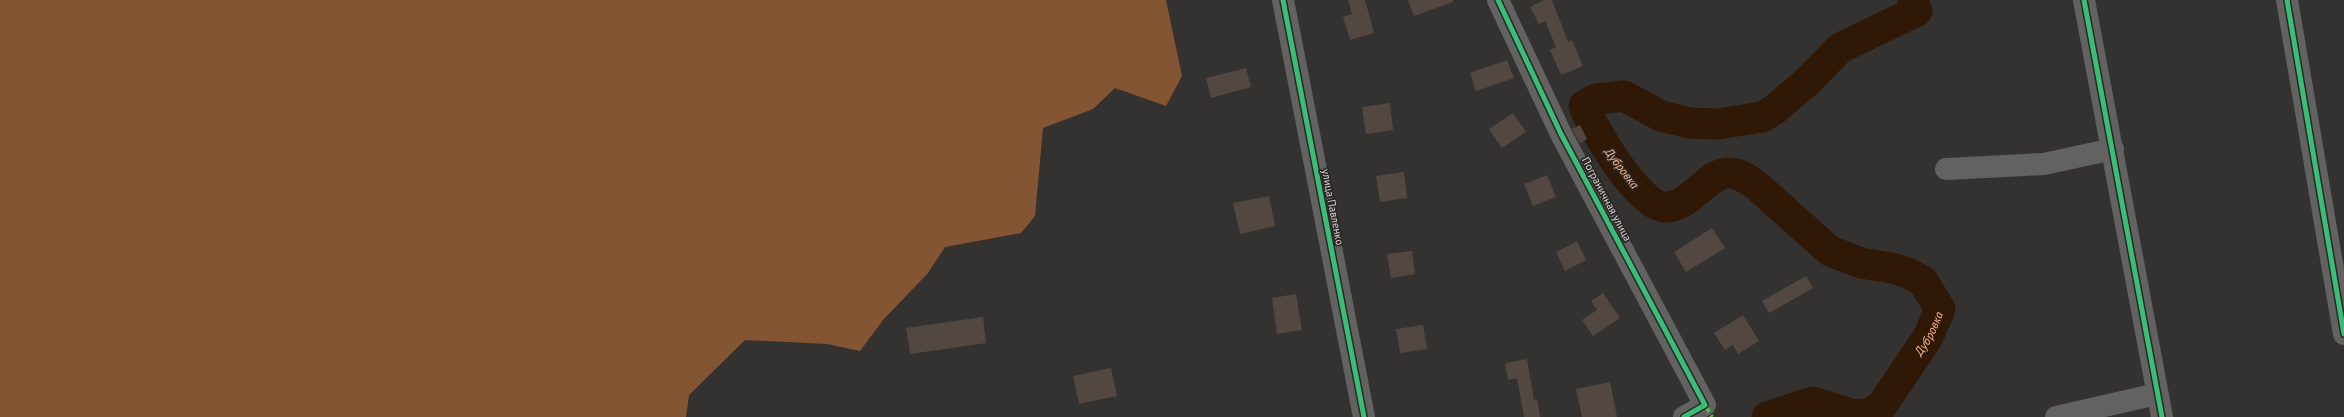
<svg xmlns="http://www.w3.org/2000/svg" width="2344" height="417" font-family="'PT Sans',sans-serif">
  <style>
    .forest { fill: #845533 }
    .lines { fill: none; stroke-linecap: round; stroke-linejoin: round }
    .river { stroke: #301806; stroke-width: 31 }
    .building { fill: #524841 }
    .minor { stroke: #626260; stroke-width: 22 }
    .quiet { stroke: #58b947; stroke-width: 4; stroke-dasharray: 8 4; stroke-linecap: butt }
    .cycleway-casing { stroke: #2b2725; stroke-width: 8 }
    .cycleway { stroke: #3abd76; stroke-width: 5 }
    .labels { text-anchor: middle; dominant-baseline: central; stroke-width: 3.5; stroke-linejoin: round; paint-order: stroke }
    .street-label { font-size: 11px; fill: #d5d3d1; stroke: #2b2725 }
    .water-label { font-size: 12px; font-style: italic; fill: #f9b88c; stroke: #2b2725 }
  </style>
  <rect width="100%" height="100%" fill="#343230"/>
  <path class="forest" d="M0 0H1166L1182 76 1166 106 1115 88 1093 109 1043 128 1035 216 1021 233 945 247 928 273 883 320 860 351 827 344 745 340 689 395 686 417H0Z"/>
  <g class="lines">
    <path class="river" id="s1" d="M1767 417 1813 402 1854 415 1868 414 1881 407 1928 337 1940 309 1923 281 1908 273 1892 268 1861 263 1830 251 1757 186C1750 181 1740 173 1730 173 1707 171 1692 208 1664 207 1638 205 1593 129 1584 106L1596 99 1624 96 1661 116 1689 123 1718 124 1762 117 1774 110 1808 81 1840 48 1917 11 1913 0"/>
  </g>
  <path class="building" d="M1348 0H1365L1374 33 1350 40 1343 17 1352 14Z
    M1408 0H1453V2L1414 16Z
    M1544 0H1552L1568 42 1572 40 1583 66 1561 75 1550 50 1556 47 1545 21 1539 24 1530 7Z
    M1507 60 1514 78 1476 91 1470 73Z
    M1246 68 1251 87 1211 98 1206 78Z
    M1390 103 1393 130 1366 134 1362 107Z
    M1513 113 1526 132 1502 148 1489 129Z
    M1580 125 1587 139 1580 143 1572 129Z
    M1404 172 1407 198 1380 202 1376 176Z
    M1547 175 1556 197 1533 206 1524 184Z
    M1269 196 1275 226 1240 234 1233 203Z
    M1712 228 1725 248 1686 272 1674 252Z
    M1577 241 1586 260 1565 271 1556 252Z
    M1412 251 1415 274 1391 278 1387 254Z
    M1806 276 1813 288 1769 313 1762 301Z
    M1603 293 1620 318 1593 336 1582 320 1597 310 1591 301Z
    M1296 294 1302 330 1277 334 1272 298Z
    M1743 315 1759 341 1738 354 1733 345 1725 350 1714 333Z
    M983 317 986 343 910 354 906 328Z
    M1423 325 1427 349 1400 353 1396 329Z
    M1527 359 1534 400 1537 399 1540 417H1524L1517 378 1508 380 1505 363Z
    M1111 368 1117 396 1079 404 1073 376Z
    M1610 382 1617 417H1582L1576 389Z"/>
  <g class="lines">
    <path class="minor" d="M1283 0 1364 417
      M1498 0 1561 134 1705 405 1684 417
      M2084 0 2162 417
      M2287 0 2344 334
      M1946 169 2044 164 2113 149
      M2056 417 2157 394"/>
    <path class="quiet" d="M1705 405 1712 417"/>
    <g class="cycleway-casing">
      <path id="cycleway" d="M1283 0 1364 417
        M1498 0 1561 134 1705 405 1684 417
        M2084 0 2162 417
        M2287 0 2344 334"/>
    </g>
    <use href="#cycleway" class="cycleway"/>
  </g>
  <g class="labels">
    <g class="street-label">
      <text transform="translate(1607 199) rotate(62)">Пограничная улица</text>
      <text transform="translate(1333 207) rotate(79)">улица Павленко</text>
    </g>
    <g class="water-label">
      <text transform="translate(1622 168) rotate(53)">Дубровка</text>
      <text stroke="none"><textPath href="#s1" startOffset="208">Дубровка</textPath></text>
    </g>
  </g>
</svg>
